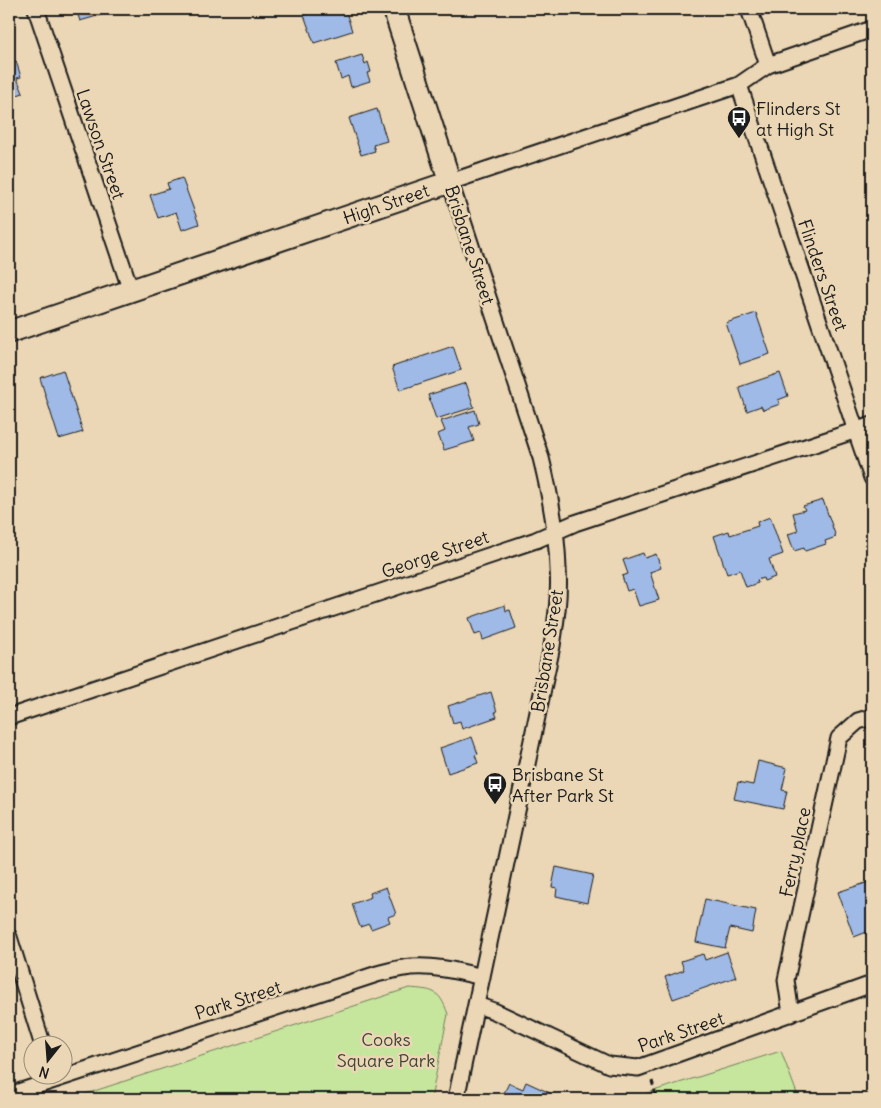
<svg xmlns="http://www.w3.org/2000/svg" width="881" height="1108" font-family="Delius,sans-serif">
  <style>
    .green { fill: #c6e59d; stroke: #71805c }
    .building { fill: #a0bae7; stroke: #1c1c1c }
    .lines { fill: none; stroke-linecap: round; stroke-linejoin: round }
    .minor-casing { stroke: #1c1c1c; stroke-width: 19 }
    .secondary-casing { stroke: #1c1c1c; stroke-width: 25 }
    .path { stroke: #1c1c1c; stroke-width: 3; stroke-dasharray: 5 4; stroke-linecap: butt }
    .minor { stroke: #ebd7b5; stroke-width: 15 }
    .secondary { stroke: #ebd7b5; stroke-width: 21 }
    .labels { text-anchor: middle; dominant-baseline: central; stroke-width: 5; stroke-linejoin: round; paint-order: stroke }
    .poi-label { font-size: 18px; fill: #1c1c1c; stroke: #ebd7b5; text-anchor: start }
    .street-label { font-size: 18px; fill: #1c1c1c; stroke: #ebd7b5 }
    .park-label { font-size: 18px; fill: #3e4436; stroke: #ebd7b5 }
  </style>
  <rect width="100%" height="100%" fill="#ebd7b5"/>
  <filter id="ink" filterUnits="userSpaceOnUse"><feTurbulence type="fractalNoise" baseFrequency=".02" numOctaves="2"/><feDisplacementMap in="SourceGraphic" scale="10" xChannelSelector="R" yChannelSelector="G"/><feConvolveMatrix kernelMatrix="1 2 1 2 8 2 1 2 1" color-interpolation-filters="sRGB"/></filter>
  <g filter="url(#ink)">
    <path class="green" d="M409 988C433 990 439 989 448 1014L431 1099H70Z
      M781 1051 799 1099H628Z"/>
    <path class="building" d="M76 9H121L80 21Z
      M284 9H297L285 13Z
      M323 9H345L352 31 314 43 304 15Z
      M362 55 365 64 368 62 371 72 367 73 370 81 351 87 348 76 341 79 336 63Z
      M16 61 21 77 17 78 23 93 9 98V63Z
      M377 109 387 141 373 145 375 151 361 155 349 118Z
      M182 178 199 224 182 230 176 212 158 218 150 195 169 189 167 183Z
      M756 313 770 354 740 364 726 323Z
      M453 346 461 370 400 390 392 367Z
      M63 370 83 432 59 439 40 378Z
      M780 373 788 396 778 400 780 404 763 410 761 406 747 411 739 387Z
      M466 383 474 407 436 419 428 395Z
      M475 410 479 424 469 427 474 441 444 450 438 434 445 431 441 421Z
      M823 500 836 537 825 541 826 544 805 551 804 548 794 551 788 534 798 531 793 513 805 510 803 506Z
      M770 517 783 554 769 559 775 577 764 581 763 578 757 580 758 583 746 587 740 570 727 574 714 536 729 531 730 535 758 526 757 522Z
      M643 553 645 558 656 554 661 568 650 572 659 600 639 606 633 589 627 591 622 576 628 574 623 560Z
      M505 605 506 611 510 610 516 628 483 640 481 633 475 635 469 618Z
      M491 692 497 712H495L497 717 462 729 460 721 453 723 448 706Z
      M472 737 478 754 475 755 478 763 448 773 440 748Z
      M758 761 787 768 782 790 787 791 783 809 734 799 738 782 753 785Z
      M556 867 593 875 587 903 556 896 557 888 552 887Z
      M872 881V930L854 937 838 892Z
      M386 887 396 914 388 917 390 922 371 929 369 924 360 927 352 904 371 897 370 893Z
      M705 899 756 910 752 933 730 928 725 948 696 942Z
      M727 952 736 977 673 999 665 977 684 970 681 961 703 954 705 960Z
      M526 1082 563 1099H501L509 1083 523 1089Z"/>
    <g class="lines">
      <g class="minor-casing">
        <path id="minor" d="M36 9 131 291
          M749 9 768 65
          M739 85 872 478
          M9 717 536 540 575 523 872 425
          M9 937 43 1046
          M477 1005 494 1011 609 1065 638 1068 872 984
          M791 1014 786 980 839 738 858 721 872 717
          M9 1095 377 974C386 972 395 969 404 968 429 964 458 971 482 977
          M456 1099 552 646C556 621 560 595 558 569 557 531 550 494 541 458L450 182 739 85 768 65 872 29"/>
      </g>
      <g class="secondary-casing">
        <path id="secondary" d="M9 332 450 182 394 9"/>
      </g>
      <path class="path" d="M652 1081 657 1099"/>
      <use href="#minor" class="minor"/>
      <use href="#secondary" class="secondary"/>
    </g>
  </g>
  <defs>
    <g id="bus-pin" transform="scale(1.25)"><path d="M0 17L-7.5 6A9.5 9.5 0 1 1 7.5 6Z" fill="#1c1c1c" stroke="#ebd7b5"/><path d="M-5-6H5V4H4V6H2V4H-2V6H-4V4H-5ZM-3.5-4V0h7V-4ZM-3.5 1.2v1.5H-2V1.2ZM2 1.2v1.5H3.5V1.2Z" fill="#fff"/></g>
  </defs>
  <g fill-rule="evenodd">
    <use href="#bus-pin" x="739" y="118"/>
    <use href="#bus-pin" x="495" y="784"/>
  </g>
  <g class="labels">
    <g class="poi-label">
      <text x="756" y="108">Flinders St<tspan x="756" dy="21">at High St</tspan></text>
      <text x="512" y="774">Brisbane St<tspan x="512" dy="21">After Park St</tspan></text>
    </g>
    <g class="street-label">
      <text transform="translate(101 144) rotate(71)">Lawson Street</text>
      <text transform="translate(386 204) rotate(-19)">High Street</text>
      <text transform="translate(470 245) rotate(72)">Brisbane Street</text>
      <text transform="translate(823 275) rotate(71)">Flinders Street</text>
      <text transform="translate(435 554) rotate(-19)">George Street</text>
      <text transform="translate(547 651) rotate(-81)">Brisbane Street</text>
      <text transform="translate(795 852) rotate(-78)">Ferry place</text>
      <text transform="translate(238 1000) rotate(-18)">Park Street</text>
      <text transform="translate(681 1032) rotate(-19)">Park Street</text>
    </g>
    <g class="park-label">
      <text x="386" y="1039">Cooks<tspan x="386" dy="21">Square Park</tspan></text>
    </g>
  </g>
  <rect width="881" height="1108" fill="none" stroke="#ebd7b5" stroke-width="30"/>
  <rect x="15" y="15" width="851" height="1078" fill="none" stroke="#1c1c1c" stroke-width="2" filter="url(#ink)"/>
  <g transform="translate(48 1060) rotate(197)"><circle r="24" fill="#ebd7b5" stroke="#988c78"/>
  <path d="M0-4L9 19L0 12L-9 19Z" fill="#1c1c1c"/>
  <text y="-8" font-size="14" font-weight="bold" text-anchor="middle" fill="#1c1c1c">N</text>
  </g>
</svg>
